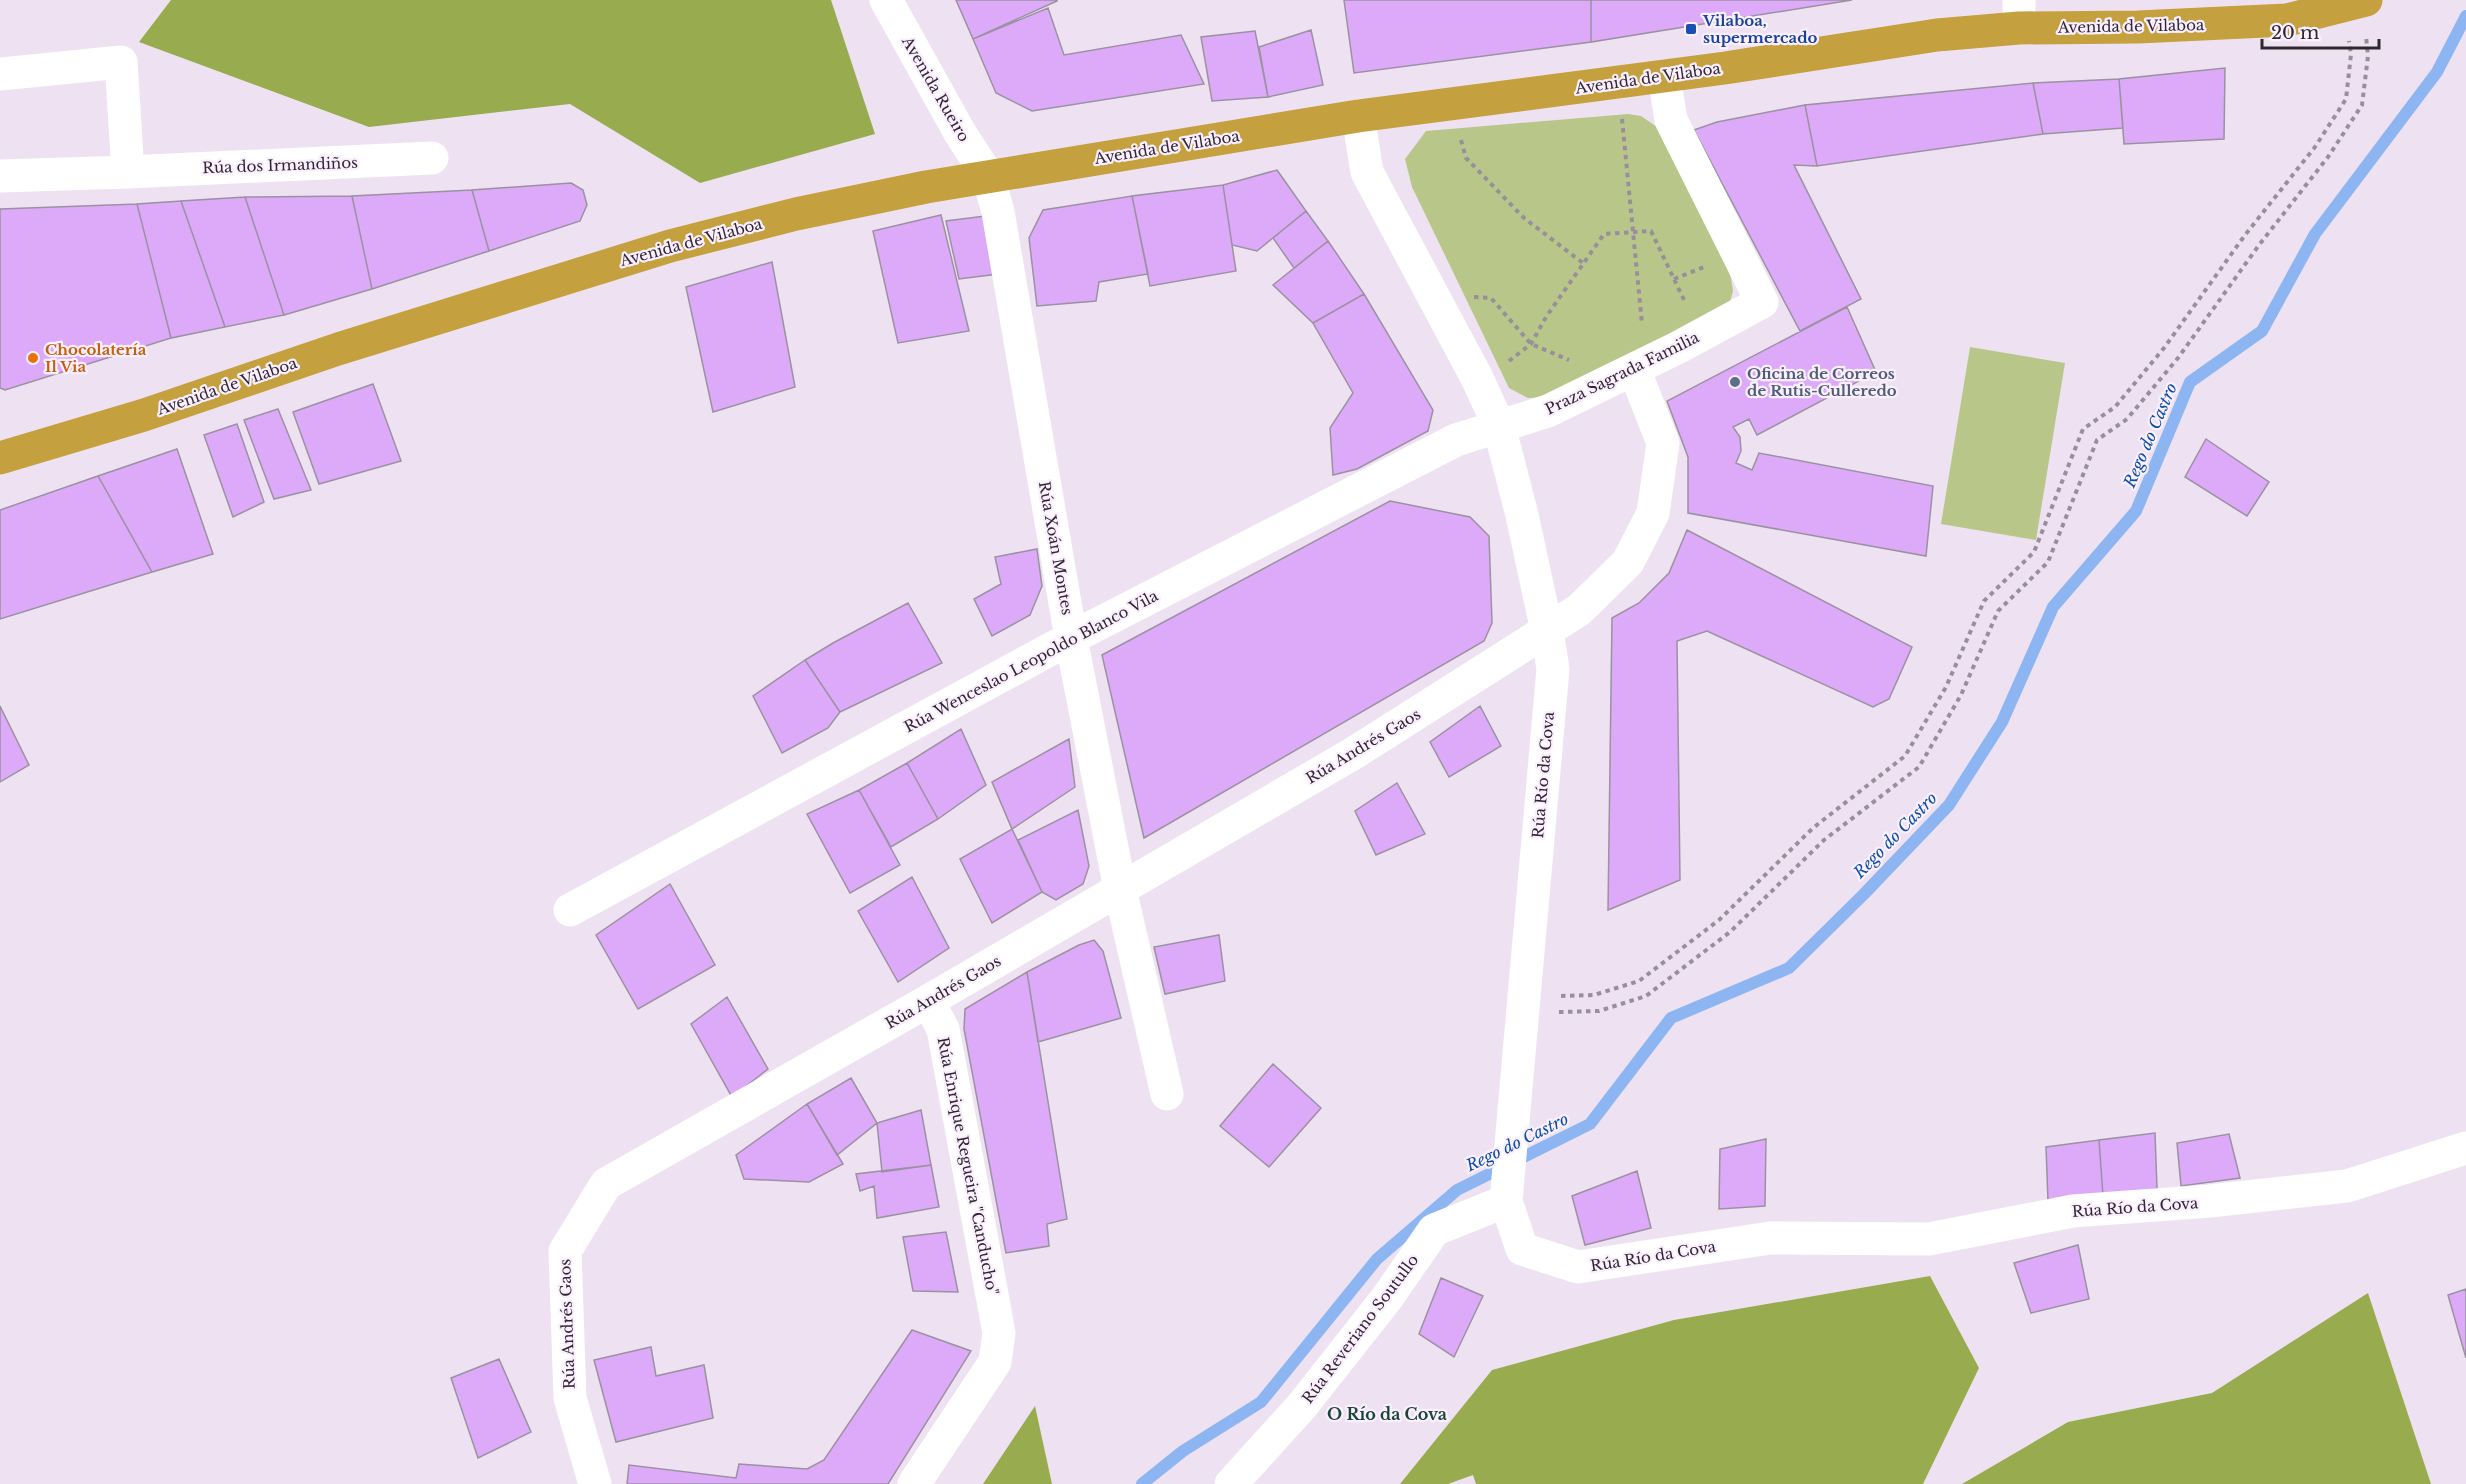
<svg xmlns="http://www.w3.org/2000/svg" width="2466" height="1484" font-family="'Libre Baskerville',serif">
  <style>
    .green { fill: #b8c789 }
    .forest { fill: #98ab4e }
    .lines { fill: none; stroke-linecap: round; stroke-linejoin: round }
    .stream { stroke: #8cb5f1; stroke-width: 12 }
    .building { fill: #ddaaf9; stroke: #9b91a0; stroke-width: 1.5 }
    .path { stroke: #988f9b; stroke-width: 4; stroke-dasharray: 4.5 4.5; stroke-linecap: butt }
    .street { stroke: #fff; stroke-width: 33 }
    .secondary { stroke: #fff; stroke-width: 33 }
    .highway { stroke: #c4a03e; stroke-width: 33 }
    .transit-dot { fill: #1a4fb4; stroke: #fbefff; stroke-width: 2 }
    .food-dot { fill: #e8710a; stroke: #fbefff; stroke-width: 2 }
    .service-dot { fill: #5c6f8a; stroke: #fbefff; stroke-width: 2 }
    .labels { text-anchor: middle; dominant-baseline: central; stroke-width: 4.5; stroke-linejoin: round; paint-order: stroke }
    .transit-label { font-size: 15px; font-weight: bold; fill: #164399; stroke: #fbefff; text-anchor: start }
    .street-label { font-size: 15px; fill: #2d282e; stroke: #fbefff }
    .food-label { font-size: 15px; font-weight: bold; fill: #c56008; stroke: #fbefff; text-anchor: start }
    .service-label { font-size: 15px; font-weight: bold; fill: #4e5e75; stroke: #fbefff; text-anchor: start }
    .water-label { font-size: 16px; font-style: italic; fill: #084fa4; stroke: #fbefff }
    .neighbourhood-label { font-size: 16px; font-weight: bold; fill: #184634; stroke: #fbefff }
  </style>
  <rect width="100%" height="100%" fill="#eee2f2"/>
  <path class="green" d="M1628 114 1641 116 1657 127 1730 272 1733 291 1729 305 1550 397 1528 398 1509 388 1412 187 1405 159 1426 131Z
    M1970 347 2065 363 2036 540 1941 524Z"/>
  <path class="forest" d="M171 0H831L875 134 700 183 570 104 369 127 139 42Z
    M1930 1276 1979 1368 1923 1484H1476L1473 1475 1448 1484H1400L1492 1370 1674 1320Z
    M2368 1293 2431 1484H1962L2068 1422 2212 1393Z
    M1035 1406 1052 1484H983Z"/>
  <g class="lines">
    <path class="stream" d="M1142 1484 1183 1451 1261 1402 1377 1259 1457 1190 1590 1124 1671 1018 1789 968 1864 894 1949 805 2002 722 2053 607 2136 511 2190 382 2262 331 2315 234 2437 72 2466 16"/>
  </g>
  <path class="building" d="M956 0H1057V1L973 39Z
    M1344 0H1591V42L1354 73Z
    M1591 0H1852L1591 42Z
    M1048 8 1064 55 1181 35 1204 84 1032 111 996 93 973 39Z
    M1311 30 1323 85 1268 97 1259 47Z
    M1255 31 1268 97 1212 101 1201 37Z
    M2225 68 2224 139 2124 144 2119 79Z
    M2119 79 2123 128 2043 134 2033 83Z
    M2033 83 2043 134 1817 166 1805 105Z
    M1805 105 1817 166 1794 165 1861 299 1800 331 1694 130 1717 122Z
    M1277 170 1306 211 1257 251 1232 245 1223 185Z
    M571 183 583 190 587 205 580 221 489 251 472 190Z
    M1223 185 1236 271 1150 286 1132 196Z
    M472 190 489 251 372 289 352 196Z
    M352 196 372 289 284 315 245 197Z
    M1132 196 1148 274 1099 282 1096 301 1037 306 1029 238 1043 210Z
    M245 197 284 315 225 327 181 201Z
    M181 201 225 327 171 338 137 204Z
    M137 204 171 338 5 390 0 388V209Z
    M1306 211 1328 241 1294 268 1273 238Z
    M941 215 969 331 898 343 873 231Z
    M985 216 998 274 959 279 946 221Z
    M1328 241 1364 294 1313 323 1273 285Z
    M772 262 795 387 713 412 686 287Z
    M1364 294 1433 410 1428 431 1357 469 1333 475 1330 428 1353 393 1313 323Z
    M1847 307 1876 372 1757 435 1749 419 1733 427 1740 437 1741 451 1736 463 1752 470 1759 453 1933 486 1926 556 1688 513V457L1667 401Z
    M373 384 401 461 319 484 293 412Z
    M278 409 311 490 274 499 244 420Z
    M237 424 264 502 233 517 204 435Z
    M2206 439 2269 482 2247 516 2185 477Z
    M177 449 213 554 152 572 98 476Z
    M98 476 152 572 0 619V510Z
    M1390 501 1470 517 1489 536 1492 623 1484 641 1144 838 1102 655Z
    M1687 530 1912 647 1889 699 1873 707 1707 631 1677 641 1680 880 1608 910 1612 618 1639 603 1669 573Z
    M1037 549 1042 586 1030 615 992 636 974 599 1001 584 995 557Z
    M908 603 942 663 840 712 805 660 833 643Z
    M805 660 840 712 828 728 782 753 753 696Z
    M0 706 29 765 0 782Z
    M1480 706 1501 746 1449 777 1430 742Z
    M961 729 986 785 938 819 907 763Z
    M1069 739 1075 787 1012 829 992 782Z
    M907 763 938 819 891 847 859 790Z
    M1397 783 1425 834 1376 855 1355 811Z
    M859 790 900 865 850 893 807 814Z
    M1078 810 1089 866 1083 884 1056 900 1042 892 1018 840Z
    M1012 829 1042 892 992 923 960 859Z
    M912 877 949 948 898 982 858 911Z
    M670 884 715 965 638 1009 596 935Z
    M1219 935 1225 981 1165 994 1154 947Z
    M1094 940 1103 951 1121 1018 1038 1042 1027 972 1079 945Z
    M1027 972 1067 1219 1047 1224 1049 1246 1006 1253 964 1029 965 1009Z
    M727 997 768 1069 732 1097 691 1024Z
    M1273 1064 1321 1108 1269 1167 1220 1126Z
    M851 1078 877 1123 837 1155 807 1104Z
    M807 1104 843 1164 809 1182 744 1179 736 1155Z
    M921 1110 931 1165 882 1172 877 1123Z
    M2155 1133 2157 1189 2103 1196 2099 1140Z
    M2229 1134 2240 1178 2181 1186 2177 1143Z
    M1766 1139 1765 1206 1719 1209 1720 1149Z
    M2099 1140 2103 1196 2048 1201 2046 1147Z
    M931 1165 939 1207 877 1218 874 1186 860 1191 856 1174Z
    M1637 1171 1651 1228 1585 1245 1572 1196Z
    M946 1232 958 1292 913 1291 903 1237Z
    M2078 1245 2089 1299 2031 1313 2014 1263Z
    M1441 1278 1483 1296 1454 1357 1419 1334Z
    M2466 1289V1358L2448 1295Z
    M912 1330 971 1351 888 1484H627L629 1465 736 1478 739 1464 807 1469 824 1460Z
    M651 1347 656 1376 704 1365 713 1418 616 1442 594 1360Z
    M499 1359 531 1432 478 1458 451 1378Z"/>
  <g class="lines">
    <path class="path" d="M1622 119 1642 324
      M1461 140 1466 158 1524 218 1583 263
      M1674 279 1704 267
      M1474 297 1491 298 1531 344 1569 360
      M1509 361 1531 344 1546 317 1604 234 1651 231 1685 302
      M1561 996 1594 995 1639 981 1719 920 1813 828 1905 756 1946 687 1984 601 2034 552 2083 429 2115 407 2164 348 2245 235 2315 147 2346 99 2351 54 2349 41
      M1559 1012 1599 1011 1646 996 1730 932 1824 840 1919 767 1961 695 1998 611 2048 562 2097 440 2127 419 2178 358 2259 245 2328 157 2362 105 2368 56 2366 36"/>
    <path class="street" d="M2019 28V0
      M0 74 121 62 128 172 0 176
      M1358 116 1367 172 1477 378 1499 426 1522 515 1547 631 1553 669 1506 1201 1522 1249 1578 1267 1770 1238 1929 1239 2073 1211 2210 1201 2347 1186 2466 1148
      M128 172 432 158
      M988 176 998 212 1071 638 1120 889 1167 1094
      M570 910 1071 638 1456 440 1548 411 1679 347 1762 302 1671 120 1664 76
      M595 1484 570 1398 565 1251 606 1184 928 1001 1354 753 1579 610 1628 562 1653 513 1663 443 1634 369
      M914 1484 995 1362 999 1333 943 1029 928 1001
      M1231 1484 1301 1407 1387 1298 1434 1230 1506 1201"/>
    <path class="secondary" d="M886 0 960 133 988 176"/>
    <path class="highway" d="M0 458 144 415 338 349 670 246 796 214 926 187 1358 116 1725 68 1937 35 2019 28 2138 27 2287 20 2366 0"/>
  </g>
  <rect class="transit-dot" x="1685" y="23" width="12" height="12" rx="3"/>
  <circle class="food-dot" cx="33" cy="358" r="6"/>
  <circle class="service-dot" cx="1735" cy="382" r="6"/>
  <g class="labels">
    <g class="transit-label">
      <text x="1703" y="20">Vilaboa,<tspan x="1703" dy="17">supermercado</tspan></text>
    </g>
    <g class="street-label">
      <text transform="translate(2131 26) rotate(-1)">Avenida de Vilaboa</text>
      <text transform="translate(1648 78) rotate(-8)">Avenida de Vilaboa</text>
      <text transform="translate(936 89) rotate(60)">Avenida Rueiro</text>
      <text transform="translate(1167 147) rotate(-9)">Avenida de Vilaboa</text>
      <text transform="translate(280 165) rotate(-2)">Rúa dos Irmandiños</text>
      <text transform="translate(691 242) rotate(-15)">Avenida de Vilaboa</text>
      <text transform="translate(1622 373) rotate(-26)">Praza Sagrada Familia</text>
      <text transform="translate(227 386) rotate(-19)">Avenida de Vilaboa</text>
      <text transform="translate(1056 548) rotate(80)">Rúa Xoán Montes</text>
      <text transform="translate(1031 661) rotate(-28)">Rúa Wenceslao Leopoldo Blanco Vila</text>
      <text transform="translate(1363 746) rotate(-31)">Rúa Andrés Gaos</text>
      <text transform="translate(1543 775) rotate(-85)">Rúa Río da Cova</text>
      <text transform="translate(943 992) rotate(-30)">Rúa Andrés Gaos</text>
      <text transform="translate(968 1166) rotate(79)">Rúa Enrique Regueira "Canducho"</text>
      <text transform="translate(2135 1207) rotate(-4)">Rúa Río da Cova</text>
      <text transform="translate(1653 1256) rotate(-9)">Rúa Río da Cova</text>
      <text transform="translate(567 1324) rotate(-92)">Rúa Andrés Gaos</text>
      <text transform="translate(1360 1329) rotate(-53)">Rúa Reveriano Soutullo</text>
    </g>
    <g class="food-label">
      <text x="45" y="349">Chocolatería<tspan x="45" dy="17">Il Via</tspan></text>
    </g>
    <g class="service-label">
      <text x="1747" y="373">Oficina de Correos<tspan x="1747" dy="17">de Rutis-Culleredo</tspan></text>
    </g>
    <g class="water-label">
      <text transform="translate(2150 435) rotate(-67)">Rego do Castro</text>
      <text transform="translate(1895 835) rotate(-46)">Rego do Castro</text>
      <text transform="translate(1517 1142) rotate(-26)">Rego do Castro</text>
    </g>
    <g class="neighbourhood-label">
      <text x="1387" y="1414">O Río da Cova</text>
    </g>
  </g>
  <path d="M2262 39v9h117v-9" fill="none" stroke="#2d282e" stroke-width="3"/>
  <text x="2271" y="39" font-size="18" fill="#2d282e" stroke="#fbefff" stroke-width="4.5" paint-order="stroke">20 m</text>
</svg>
